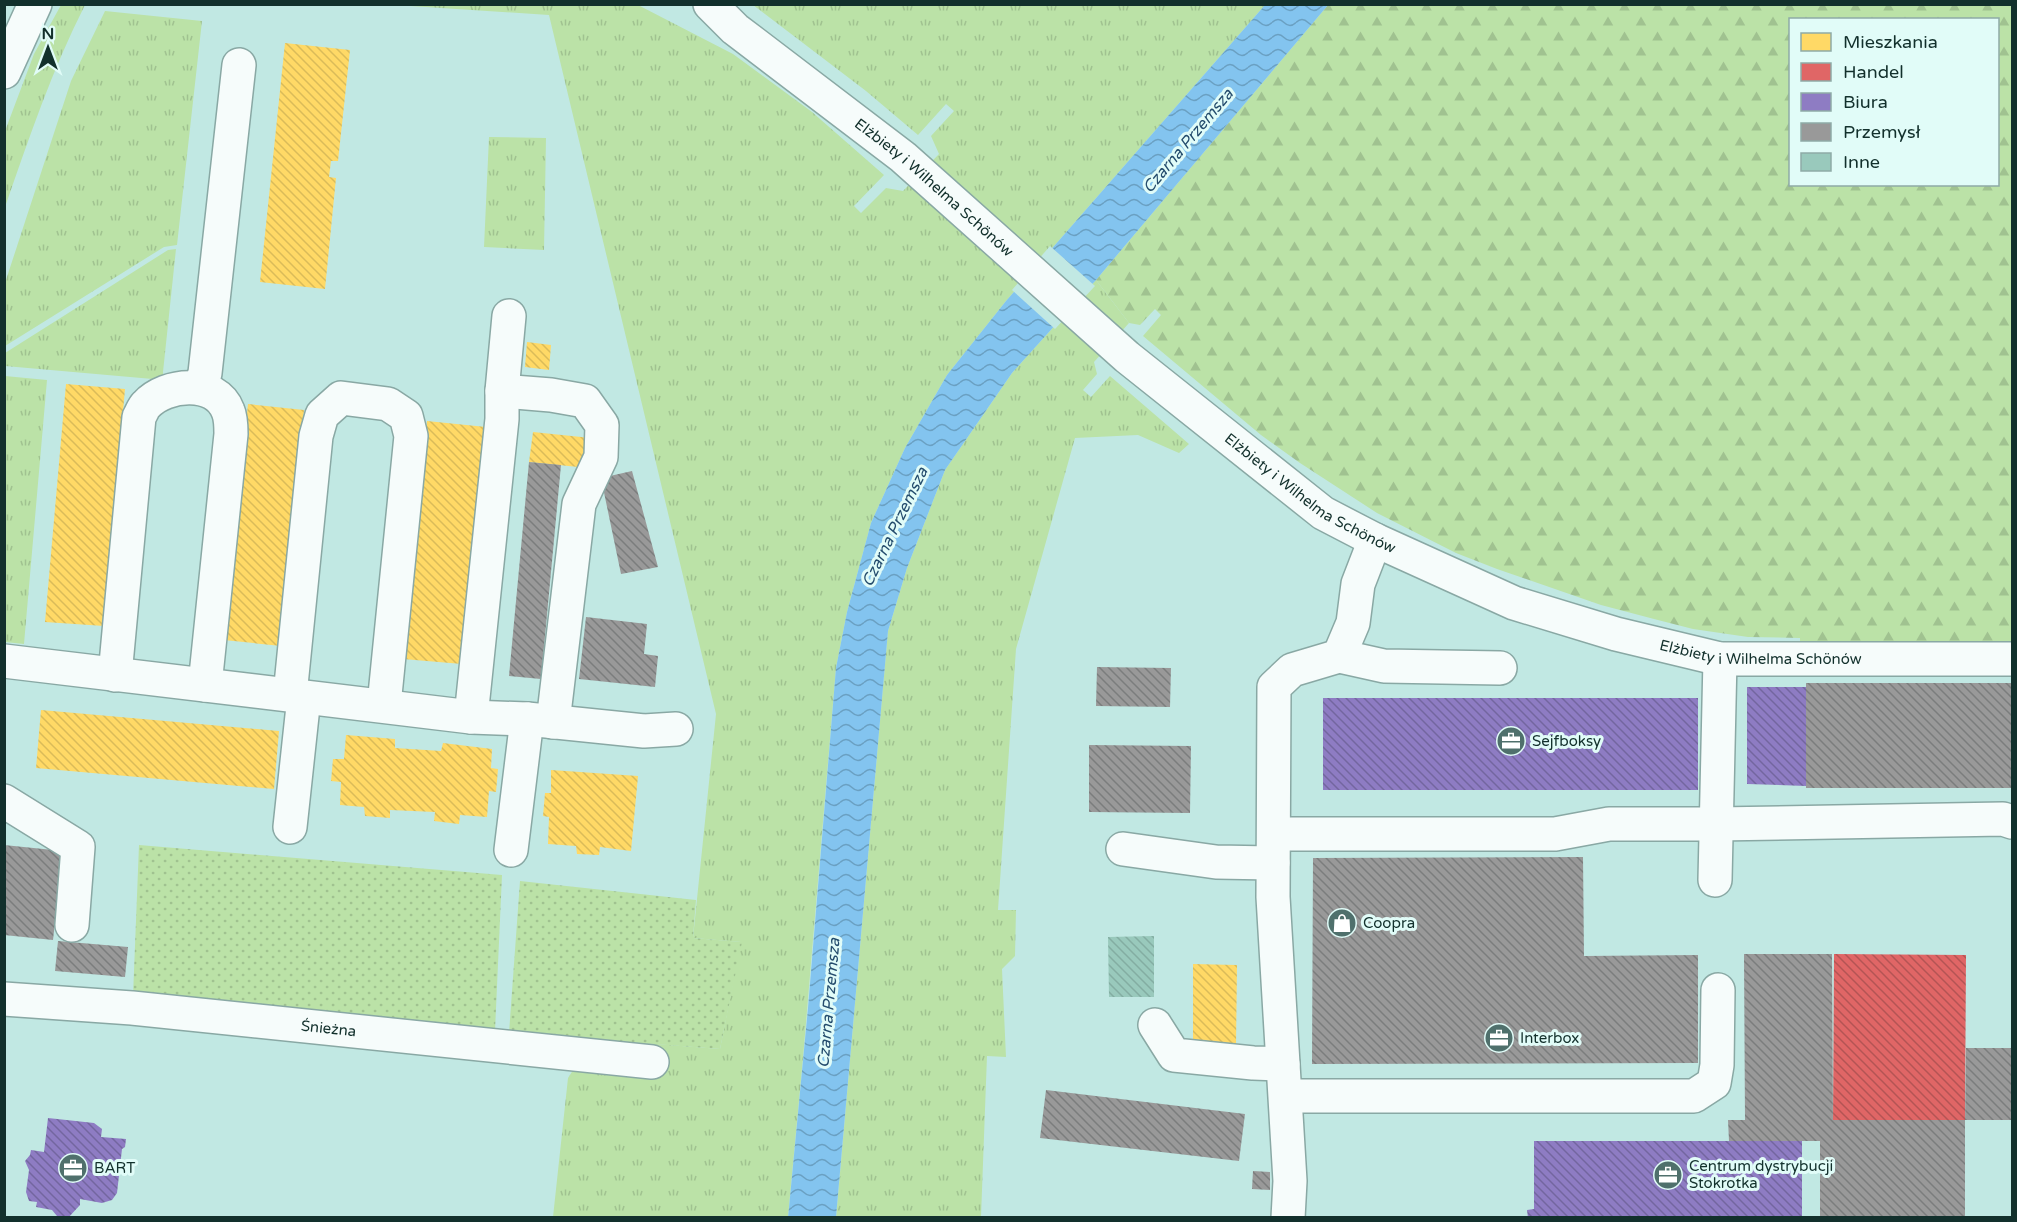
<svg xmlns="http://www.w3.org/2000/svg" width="2017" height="1222" font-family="'Varela Round',sans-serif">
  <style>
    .grass { fill: url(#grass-tufts) }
    .forest { fill: url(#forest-firs); fill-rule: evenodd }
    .garden { fill: url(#garden-dots) }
    .water { fill: url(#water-waves) }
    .pier { fill: #c1e8e3 }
    .homes { fill: url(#homes-back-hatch) }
    .shops { fill: url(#shops-back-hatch) }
    .offices { fill: url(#offices-back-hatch) }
    .industry { fill: url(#industry-back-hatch) }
    .building { fill: url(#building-back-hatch) }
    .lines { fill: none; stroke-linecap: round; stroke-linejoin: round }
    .minor-casing { stroke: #89a8a4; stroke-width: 36 }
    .minor { stroke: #f6fcfb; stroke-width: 33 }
    .labels { text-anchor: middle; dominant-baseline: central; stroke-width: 6; stroke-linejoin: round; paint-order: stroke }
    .street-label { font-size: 15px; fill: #12302c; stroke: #e1fcf8 }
    .poi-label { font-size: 15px; fill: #12302c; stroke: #e1fcf8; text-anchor: start }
    .water-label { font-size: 16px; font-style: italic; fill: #244c6d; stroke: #e1fcf8 }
  </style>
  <defs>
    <pattern id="grass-tufts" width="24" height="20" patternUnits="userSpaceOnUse" patternTransform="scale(1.5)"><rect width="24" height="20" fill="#bbe2a7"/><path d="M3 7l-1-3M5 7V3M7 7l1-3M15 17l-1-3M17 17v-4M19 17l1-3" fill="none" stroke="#a0c290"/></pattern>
    <pattern id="forest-firs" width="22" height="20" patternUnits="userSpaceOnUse" patternTransform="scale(1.5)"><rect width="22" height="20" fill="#bbe2a7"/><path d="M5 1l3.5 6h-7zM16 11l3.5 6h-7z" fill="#a0c290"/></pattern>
    <pattern id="garden-dots" width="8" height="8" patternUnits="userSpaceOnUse" patternTransform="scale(1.5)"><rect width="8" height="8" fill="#bbe2a7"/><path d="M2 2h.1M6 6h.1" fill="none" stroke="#a0c290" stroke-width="1.8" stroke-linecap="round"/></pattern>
    <pattern id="water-waves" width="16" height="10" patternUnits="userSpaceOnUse" patternTransform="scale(1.5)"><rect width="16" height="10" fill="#83c4ef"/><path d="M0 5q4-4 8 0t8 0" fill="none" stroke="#6aa0c2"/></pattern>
    <pattern id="homes-back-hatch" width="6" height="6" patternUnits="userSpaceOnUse" patternTransform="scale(1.5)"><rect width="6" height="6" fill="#ffd966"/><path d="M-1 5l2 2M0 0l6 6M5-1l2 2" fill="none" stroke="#dabb59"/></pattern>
    <pattern id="shops-back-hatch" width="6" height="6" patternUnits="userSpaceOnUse" patternTransform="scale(1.5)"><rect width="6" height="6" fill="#e06666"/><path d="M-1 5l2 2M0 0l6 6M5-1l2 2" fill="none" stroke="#b45454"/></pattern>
    <pattern id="offices-back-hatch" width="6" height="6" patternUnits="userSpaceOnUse" patternTransform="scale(1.5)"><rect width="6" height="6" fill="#8e7cc3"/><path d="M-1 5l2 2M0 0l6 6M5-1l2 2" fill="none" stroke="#73669f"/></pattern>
    <pattern id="industry-back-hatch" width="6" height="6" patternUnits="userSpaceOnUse" patternTransform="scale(1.5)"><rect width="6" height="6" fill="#999"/><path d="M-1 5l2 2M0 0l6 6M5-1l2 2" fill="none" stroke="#7b7d7d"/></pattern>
    <pattern id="building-back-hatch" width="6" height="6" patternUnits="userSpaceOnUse" patternTransform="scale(1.5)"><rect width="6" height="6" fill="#99c9bc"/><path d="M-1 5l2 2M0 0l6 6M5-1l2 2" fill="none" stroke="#83ada2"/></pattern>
  </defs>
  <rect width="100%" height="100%" fill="#c1e8e3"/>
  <path class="grass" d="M61 5H85C52 70 29 138 5 207V131L34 54Z
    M395 5H638L733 54 812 112 884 175 854 206 861 213 886 188 903 191 939 154 931 136 954 111 946 104 918 135 866 91 753 5H1265L1006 301 947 375 905 448 871 523 847 612 836 668 803 1058 788 1217H553L568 1078 593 1039 720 1049 741 942 693 938 716 714 549 15Z
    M105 11 202 21 177 245 164 247 5 346V283L71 81Z
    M489 137 546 138 544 250 484 247Z
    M176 249 163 372 164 380 5 366V353L168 250Z
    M1096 280 1129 323 1094 362 1097 374 1083 390 1091 397 1110 376 1189 444 1179 453 1138 435 1075 438 1016 649 998 910H1016L1015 956 1002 969 1006 1057 987 1056 981 1217 836 1218 888 631 907 568 945 470 1012 373Z
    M5 376 47 380 24 644 5 642Z"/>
  <path class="forest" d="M1328 5H2012V645H1800V638L1748 637 1693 629 1654 619 1601 605 1497 569 1456 553 1377 513 1300 463 1261 435 1143 336 1161 315 1155 309 1140 325 1129 323 1096 280ZM1790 20H1998V184H1790Z"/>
  <path class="garden" d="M139 845 502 875 495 1031 133 996Z
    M520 881 696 900 693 938 742 942 720 1049 509 1033Z"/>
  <path class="water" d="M1265 5H1328L1096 280 1012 373 945 470 907 568 888 631 836 1217 788 1218 808 1008 836 668 847 612 871 523 905 448 947 375 1006 301Z"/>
  <path class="pier" d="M1050 246 1095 286 1055 329 1012 290Z"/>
  <path class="homes" d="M285 43 350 50 338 161H331L329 177 336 178 325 289 260 282Z
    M527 342 551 345 549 370 525 367Z
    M66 384 125 389 104 626 45 622Z
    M248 404 304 410 281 646 224 640Z
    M427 421 486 427 462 664 403 659Z
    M533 432 591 438 588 468 529 462Z
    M41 710 279 731 274 789 36 768Z
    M346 735 395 739V748L441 751 443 743 492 749 491 768 498 769 496 792 489 791 487 817 460 815 459 824 434 821 435 812 390 810V818L365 816 364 807 340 805 341 782 331 781 333 759H344Z
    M551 770 638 776 631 851 600 847 599 855 577 854 576 846 548 844 549 817 543 816 545 793H551Z
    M1193 964 1237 965 1236 1046H1193Z"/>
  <path class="shops" d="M1834 954 1966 955 1965 1120H1833Z"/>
  <path class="offices" d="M1747 687H1806V786L1747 784Z
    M1323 698H1698V790H1323Z
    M48 1118 94 1123 102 1129 101 1137 126 1139 125 1147 122 1149 117 1193 112 1200 102 1203 80 1199V1205L68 1218 57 1216 52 1210 36 1207 37 1202 29 1201 26 1192 29 1170 25 1161 30 1155 31 1150 44 1152Z
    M1534 1141H1802V1218H1528L1527 1210 1534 1209Z"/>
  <path class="industry" d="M529 462 561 465 541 679 509 676Z
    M632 471 658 567 621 574 601 478Z
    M586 617 647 624 644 654 658 656 655 687 579 679Z
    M1097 667 1171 668 1170 707 1096 706Z
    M1806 683H2012V788H1806Z
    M1089 745 1191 746 1190 813 1089 812Z
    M4 845 63 851 53 940 4 935Z
    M1583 857 1584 956 1698 955V1063L1312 1064 1313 858Z
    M58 941 128 947 125 977 55 971Z
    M1744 954H1832L1833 1120H1965V1218H1820V1141H1729L1728 1120H1745Z
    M1966 1048H2012V1120H1965Z
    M1046 1090 1245 1114 1239 1161 1040 1138Z
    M1253 1171 1270 1172V1190L1252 1189Z"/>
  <path class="building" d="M1154 936V997H1109L1108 937Z"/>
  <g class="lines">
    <g class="minor-casing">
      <g id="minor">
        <path id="s1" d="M710 4 735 29 903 157 1127 357 1323 513 1375 540 1514 603 1616 634 1720 659H2012"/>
        <path d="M4 72 35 4"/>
        <path d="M200 388 205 373 239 65"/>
        <path d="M502 391 551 395 585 401 602 425 601 457 579 504 553 722"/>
        <path d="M1339 656 1384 666 1500 668"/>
        <path d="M4 661 471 717 527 719 644 731 676 729"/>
        <path d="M115 675 139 417C141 414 143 408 146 405 166 383 216 379 228 411 231 418 231 426 231 434L205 685"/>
        <path d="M290 695 316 436 322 415 341 398 388 404 406 416 411 436 384 705"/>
        <path d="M471 717 502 419V391L509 316"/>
        <path d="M4 801 78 847 72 925"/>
        <path d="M290 827 304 697"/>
        <path d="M1274 834H1555L1609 824H1716L2003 819 2012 822"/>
        <path d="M1123 849 1216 862 1273 863"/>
        <path d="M511 850 527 719"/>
        <path d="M1715 880 1720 659"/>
        <path id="s2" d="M4 999 132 1008 652 1062"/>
        <path d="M1155 1025 1174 1055 1253 1063 1283 1064"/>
        <path d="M1286 1096H1694L1714 1083 1717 1065 1718 990"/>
        <path d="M1288 1218 1290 1181 1273 897 1274 687 1292 670 1339 656 1353 623 1358 584 1375 540"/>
      </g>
    </g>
    <use href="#minor" class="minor"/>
  </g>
  <defs>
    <g id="office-disc" transform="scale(1.5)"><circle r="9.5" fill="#4f706c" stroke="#e1fcf8"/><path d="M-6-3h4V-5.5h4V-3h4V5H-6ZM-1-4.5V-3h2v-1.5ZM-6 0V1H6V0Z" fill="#fff"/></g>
    <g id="shop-disc" transform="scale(1.5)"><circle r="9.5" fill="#4f706c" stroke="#e1fcf8"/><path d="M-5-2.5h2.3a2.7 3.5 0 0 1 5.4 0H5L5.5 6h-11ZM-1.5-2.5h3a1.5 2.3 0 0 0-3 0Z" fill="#fff"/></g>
  </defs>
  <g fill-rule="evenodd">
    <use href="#office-disc" x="1511" y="741"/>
    <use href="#shop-disc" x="1342" y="923"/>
    <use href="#office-disc" x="1499" y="1038"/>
    <use href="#office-disc" x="73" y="1168"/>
    <use href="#office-disc" x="1668" y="1175"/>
  </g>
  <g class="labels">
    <g class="street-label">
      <text stroke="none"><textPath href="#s1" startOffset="290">Elżbiety i Wilhelma Schönów</textPath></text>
      <text stroke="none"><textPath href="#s1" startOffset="776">Elżbiety i Wilhelma Schönów</textPath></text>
      <text stroke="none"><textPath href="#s1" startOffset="1262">Elżbiety i Wilhelma Schönów</textPath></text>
      <text stroke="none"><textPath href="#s2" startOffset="326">Śnieżna</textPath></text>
    </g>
    <g class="poi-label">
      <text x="1532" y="741">Sejfboksy</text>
      <text x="1363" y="923">Coopra</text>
      <text x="1520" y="1038">Interbox</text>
      <text x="1689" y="1166">Centrum dystrybucji<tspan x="1689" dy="17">Stokrotka</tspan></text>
      <text x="94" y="1168">BART</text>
    </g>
    <g class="water-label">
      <text transform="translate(1188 141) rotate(-50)">Czarna Przemsza</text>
      <text transform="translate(895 527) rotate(-64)">Czarna Przemsza</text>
      <text transform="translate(829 1003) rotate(-85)">Czarna Przemsza</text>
    </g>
  </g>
  <rect width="2017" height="1222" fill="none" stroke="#12302c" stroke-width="12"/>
  <rect x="1789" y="18" width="210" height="168" fill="#e1fcf8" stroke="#8eaaa6" stroke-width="1.5"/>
  <rect x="1801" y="33" width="30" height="18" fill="#ffd966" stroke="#8eaaa6" stroke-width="1.5"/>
  <text x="1843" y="48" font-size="18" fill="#12302c">Mieszkania</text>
  <rect x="1801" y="63" width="30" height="18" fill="#e06666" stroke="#8eaaa6" stroke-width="1.5"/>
  <text x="1843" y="78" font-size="18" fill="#12302c">Handel</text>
  <rect x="1801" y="93" width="30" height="18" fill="#8e7cc3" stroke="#8eaaa6" stroke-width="1.5"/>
  <text x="1843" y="108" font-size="18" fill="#12302c">Biura</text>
  <rect x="1801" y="123" width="30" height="18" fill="#999999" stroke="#8eaaa6" stroke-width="1.5"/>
  <text x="1843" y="138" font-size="18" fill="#12302c">Przemysł</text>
  <rect x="1801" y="153" width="30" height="18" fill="#99c9bc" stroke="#8eaaa6" stroke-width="1.5"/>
  <text x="1843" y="168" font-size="18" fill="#12302c">Inne</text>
  <g transform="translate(48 48)" stroke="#e1fcf8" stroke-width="4.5" paint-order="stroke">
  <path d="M0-4.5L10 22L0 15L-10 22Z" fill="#12302c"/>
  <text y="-9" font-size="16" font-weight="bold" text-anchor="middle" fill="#12302c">N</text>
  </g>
</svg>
